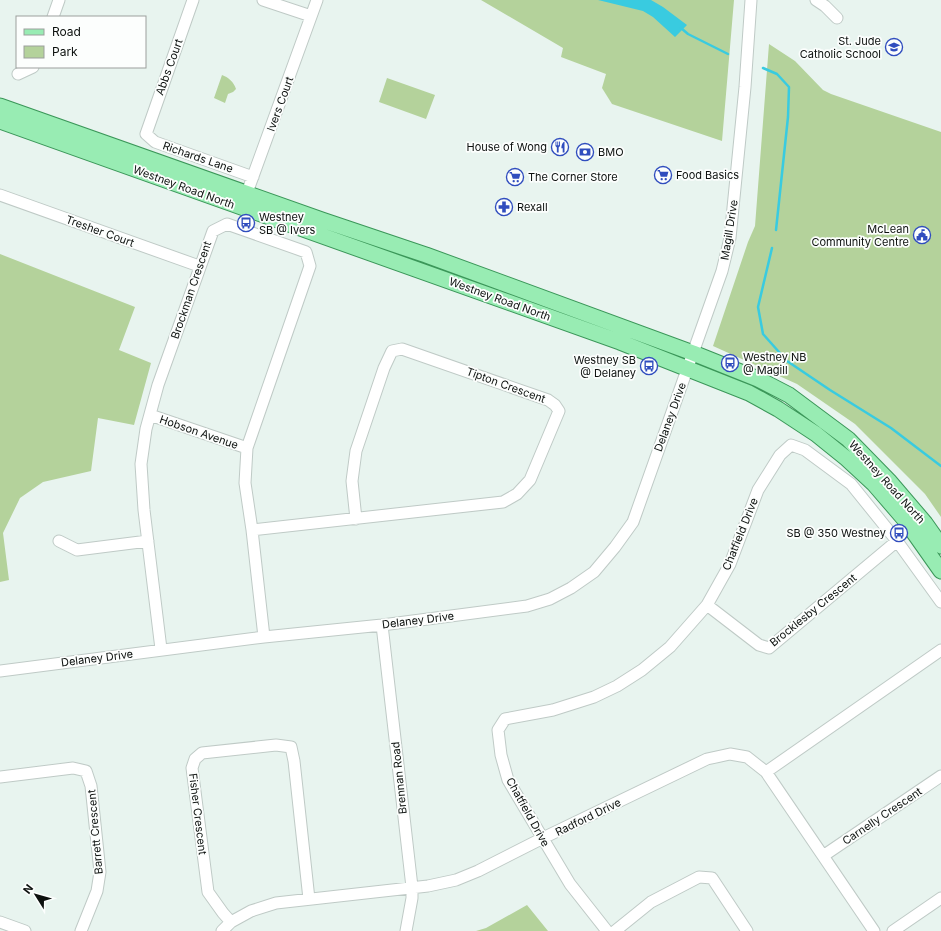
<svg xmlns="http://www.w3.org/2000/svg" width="941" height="931" font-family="Inter,sans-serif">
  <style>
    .green { fill: #b4d29b }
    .water { fill: #39cbe0 }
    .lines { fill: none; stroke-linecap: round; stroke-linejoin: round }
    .stream { stroke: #39cbe0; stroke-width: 2.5 }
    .minor-casing { stroke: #bfcac6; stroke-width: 13 }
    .major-casing { stroke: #3b9759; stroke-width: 17 }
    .minor { stroke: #fff; stroke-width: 11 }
    .major { stroke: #98ecb3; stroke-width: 15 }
    .labels { text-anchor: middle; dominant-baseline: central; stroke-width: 3.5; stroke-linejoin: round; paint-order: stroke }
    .poi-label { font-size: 11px; fill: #0c100e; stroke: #fcfefd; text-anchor: start }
    .street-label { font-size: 11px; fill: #0c100e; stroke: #fcfefd }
  </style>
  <rect width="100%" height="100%" fill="#e8f4ef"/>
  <path class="green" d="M481 0H734L722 141 612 104 602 88 606 74 561 57 563 48Z
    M769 44 795 61 823 90 831 94 941 132V517L925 494 855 424 797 384 713 346 748 242 755 226Z
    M222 75C228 77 234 82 236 89L233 92 228 94 225 103 214 98Z
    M387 78 435 95 426 119 379 102Z
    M0 254 135 307 119 350 151 363 134 425 98 418 91 471 43 482 20 498 3 533 9 580 0 582Z
    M527 905 548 931H476L486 928Z"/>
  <path class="water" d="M598 0H651L663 7 687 25 675 37 653 17 643 11Z"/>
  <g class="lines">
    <path class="stream" d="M681 28 688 34 728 54
      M763 68 777 74 789 87 788 117 776 230
      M772 248 758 307 763 334 787 361 830 390 891 428 941 466"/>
    <g class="minor-casing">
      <path id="minor" d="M193 0 146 134 155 142 253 177
        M263 0 311 16
        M816 0 825 6 837 18
        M53 17 59 0
        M18 74 33 67
        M0 195 199 266
        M244 201 317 0
        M150 415 247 448
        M252 530 503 502 517 494 530 480 559 411 555 405 548 400 402 349 392 351 384 368 356 451 352 481 356 519
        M59 541 77 550 148 541
        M707 605 759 645 769 648 897 541
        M382 625 412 887V898L406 931
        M161 649 144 510 141 464 146 429 158 385 213 231 227 224 306 252 310 266 247 448 245 483 252 530 264 637
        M0 671 264 637 382 625 527 606 550 599 571 588 594 572 615 547 633 522 722 271 730 238 745 87 751 0
        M766 772 941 650
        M0 777 73 768 86 771 91 786 100 872 97 891 81 931
        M823 856 941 776
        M0 922 25 931
        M231 922 223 913 208 892 192 768 195 759 202 753 276 745 291 747 294 761 309 899
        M222 931 231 922 251 911 276 903 428 886 456 880 478 871 543 838 707 759 730 754 747 757 766 772 874 931
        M607 931 570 884 508 780 501 755 498 730 505 719 553 710 594 697 617 686 642 670 670 647 707 605 730 564 758 490 780 455 791 445 805 450 851 484 897 541 941 602
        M615 931 651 902 699 877 712 878 747 931
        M893 931 941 898"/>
    </g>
    <g class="major-casing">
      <path id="major" d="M0 106 322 220 426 255 693 353 758 379 789 395 848 439 890 482 925 523 941 546
        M0 121 620 342 749 393 778 409 816 434 847 459 874 484 905 520 941 571"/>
    </g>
    <use href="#minor" class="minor"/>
    <use href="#major" class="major"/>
  </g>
  <defs>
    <g id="school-ring" transform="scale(0.9)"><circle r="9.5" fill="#fcfefd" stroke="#304dbe" stroke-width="1.5"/><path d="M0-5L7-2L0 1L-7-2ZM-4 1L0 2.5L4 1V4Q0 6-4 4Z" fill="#304dbe"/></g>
    <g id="restaurant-ring" transform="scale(0.9)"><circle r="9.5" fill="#fcfefd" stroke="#304dbe" stroke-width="1.5"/><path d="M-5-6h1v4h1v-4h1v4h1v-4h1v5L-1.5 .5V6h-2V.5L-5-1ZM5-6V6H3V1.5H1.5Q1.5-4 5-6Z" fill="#304dbe"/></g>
    <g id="bank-ring" transform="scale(0.9)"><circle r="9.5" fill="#fcfefd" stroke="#304dbe" stroke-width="1.5"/><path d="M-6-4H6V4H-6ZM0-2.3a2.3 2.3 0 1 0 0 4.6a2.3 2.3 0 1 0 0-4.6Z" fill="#304dbe"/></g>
    <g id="supermarket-ring" transform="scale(0.9)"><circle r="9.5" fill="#fcfefd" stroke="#304dbe" stroke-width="1.5"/><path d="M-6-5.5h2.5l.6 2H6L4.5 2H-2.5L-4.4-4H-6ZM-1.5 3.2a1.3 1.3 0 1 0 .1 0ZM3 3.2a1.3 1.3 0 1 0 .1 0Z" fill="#304dbe"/></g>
    <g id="pharmacy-ring" transform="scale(0.9)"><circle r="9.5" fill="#fcfefd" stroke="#304dbe" stroke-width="1.5"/><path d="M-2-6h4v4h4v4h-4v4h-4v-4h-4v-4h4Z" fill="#304dbe"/></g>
    <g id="bus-ring" transform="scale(0.9)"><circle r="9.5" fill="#fcfefd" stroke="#304dbe" stroke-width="1.5"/><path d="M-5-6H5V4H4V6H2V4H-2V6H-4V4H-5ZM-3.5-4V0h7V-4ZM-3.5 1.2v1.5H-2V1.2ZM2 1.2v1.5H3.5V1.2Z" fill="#304dbe"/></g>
    <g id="civic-ring" transform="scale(0.9)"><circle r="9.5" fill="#fcfefd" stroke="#304dbe" stroke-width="1.5"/><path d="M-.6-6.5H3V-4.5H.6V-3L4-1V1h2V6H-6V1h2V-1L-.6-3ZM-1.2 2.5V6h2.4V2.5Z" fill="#304dbe"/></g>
  </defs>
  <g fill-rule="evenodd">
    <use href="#school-ring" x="894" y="47"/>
    <use href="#restaurant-ring" x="560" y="147"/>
    <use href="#bank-ring" x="585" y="152"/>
    <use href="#supermarket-ring" x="663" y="175"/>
    <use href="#supermarket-ring" x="515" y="177"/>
    <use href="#pharmacy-ring" x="504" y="207"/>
    <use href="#bus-ring" x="246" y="223"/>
    <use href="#civic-ring" x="922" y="235"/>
    <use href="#bus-ring" x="730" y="363"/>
    <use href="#bus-ring" x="649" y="366"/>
    <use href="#bus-ring" x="899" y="533"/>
  </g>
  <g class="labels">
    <g class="poi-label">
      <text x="881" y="41" text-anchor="end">St. Jude<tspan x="881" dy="13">Catholic School</tspan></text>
      <text x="547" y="147" text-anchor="end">House of Wong</text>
      <text x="598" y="152">BMO</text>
      <text x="676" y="175">Food Basics</text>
      <text x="528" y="177">The Corner Store</text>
      <text x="517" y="207">Rexall</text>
      <text x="259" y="217">Westney<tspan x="259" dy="13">SB @ Ivers</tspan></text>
      <text x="909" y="229" text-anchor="end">McLean<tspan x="909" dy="13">Community Centre</tspan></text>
      <text x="743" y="357">Westney NB<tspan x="743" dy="13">@ Magill</tspan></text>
      <text x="636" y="360" text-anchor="end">Westney SB<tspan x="636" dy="13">@ Delaney</tspan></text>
      <text x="886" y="533" text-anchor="end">SB @ 350 Westney</text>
    </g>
    <g class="street-label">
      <text transform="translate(169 67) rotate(-70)">Abbs Court</text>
      <text transform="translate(280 104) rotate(-70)">Ivers Court</text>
      <text transform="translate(198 157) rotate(19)">Richards Lane</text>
      <text transform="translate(184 187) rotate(20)">Westney Road North</text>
      <text transform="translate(729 230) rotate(-81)">Magill Drive</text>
      <text transform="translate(100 231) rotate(20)">Tresher Court</text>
      <text transform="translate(191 290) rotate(-71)">Brockman Crescent</text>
      <text transform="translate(500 299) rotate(20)">Westney Road North</text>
      <text transform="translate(506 385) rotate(20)">Tipton Crescent</text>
      <text transform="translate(670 417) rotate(-70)">Delaney Drive</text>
      <text transform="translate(199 432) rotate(19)">Hobson Avenue</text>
      <text transform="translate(887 482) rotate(48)">Westney Road North</text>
      <text transform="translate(740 534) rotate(-68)">Chatfield Drive</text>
      <text transform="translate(813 610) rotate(-39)">Brocklesby Crescent</text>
      <text transform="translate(418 620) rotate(-7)">Delaney Drive</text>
      <text transform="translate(97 658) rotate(-7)">Delaney Drive</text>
      <text transform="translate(399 778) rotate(-96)">Brennan Road</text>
      <text transform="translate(528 812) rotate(61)">Chatfield Drive</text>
      <text transform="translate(198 814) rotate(83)">Fisher Crescent</text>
      <text transform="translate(882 816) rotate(-34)">Carnelly Crescent</text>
      <text transform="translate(588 817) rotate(-26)">Radford Drive</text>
      <text transform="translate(95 832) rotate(-95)">Barrett Crescent</text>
    </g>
  </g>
  <rect x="16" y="16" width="130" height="52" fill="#fcfefd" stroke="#9c9f9d"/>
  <rect x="24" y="29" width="20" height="6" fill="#98ecb3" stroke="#9c9f9d"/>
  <text x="52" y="36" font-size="12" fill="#0c100e">Road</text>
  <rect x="24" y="46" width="20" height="12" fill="#b4d29b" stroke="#9c9f9d"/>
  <text x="52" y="56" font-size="12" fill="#0c100e">Park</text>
  <g transform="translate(36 895) rotate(307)" stroke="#fcfefd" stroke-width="3" paint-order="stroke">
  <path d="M0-3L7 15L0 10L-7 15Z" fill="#0c100e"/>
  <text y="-6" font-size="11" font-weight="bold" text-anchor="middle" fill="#0c100e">N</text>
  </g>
</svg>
